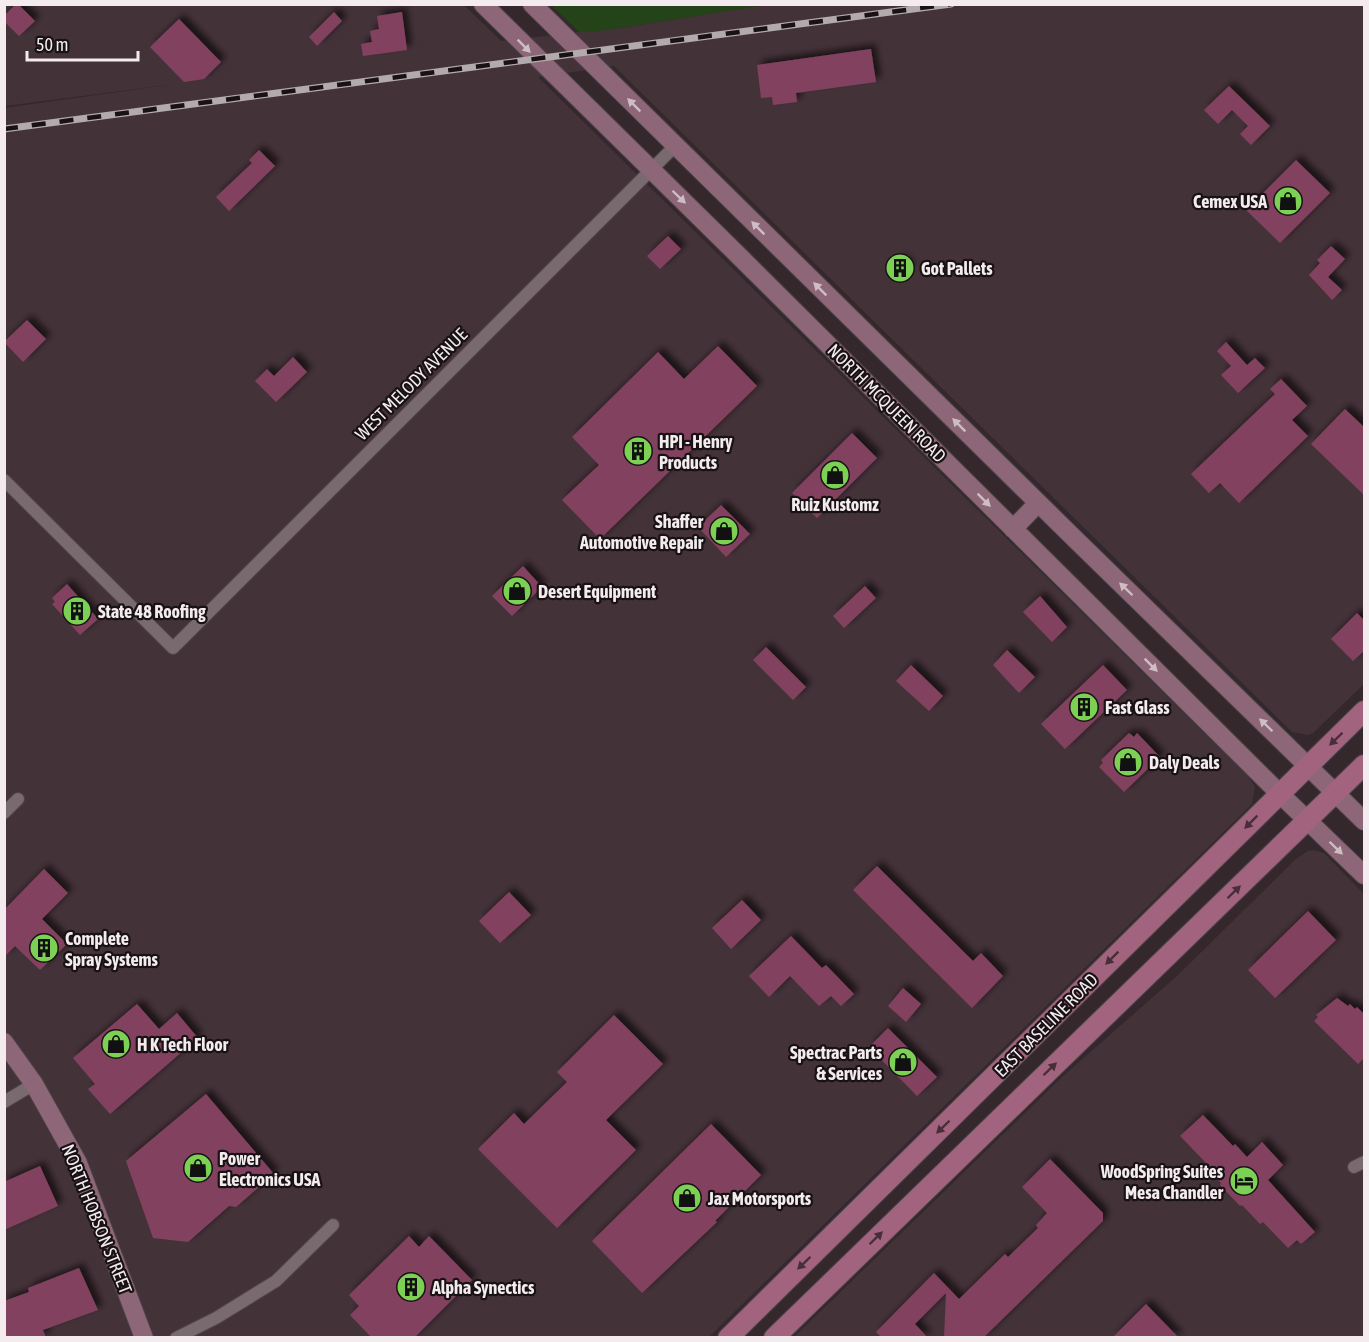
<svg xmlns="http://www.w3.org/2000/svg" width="1369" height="1342" font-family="'Asap Condensed',sans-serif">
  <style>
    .built { fill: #443239 }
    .green { fill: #254318 }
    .building { fill: #82435e; filter: url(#shadow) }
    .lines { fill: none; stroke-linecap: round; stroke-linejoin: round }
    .street-casing { stroke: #4f4549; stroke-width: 14 }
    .secondary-casing { stroke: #4f4549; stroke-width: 20 }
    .primary-casing { stroke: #4f4549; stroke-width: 22 }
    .street { stroke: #786a6f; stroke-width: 12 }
    .secondary { stroke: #8d6777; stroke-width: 18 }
    .primary { stroke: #a2637f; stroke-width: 20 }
    .rail-casing { stroke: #b3aaad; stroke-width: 7 }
    .rail { stroke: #181214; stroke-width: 4.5; stroke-dasharray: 14; stroke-linecap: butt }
    .oneway { fill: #cfbdc4 }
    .oneway2 { fill: #482e39 }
    .labels { text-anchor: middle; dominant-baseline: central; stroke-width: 4.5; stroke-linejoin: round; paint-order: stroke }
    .poi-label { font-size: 18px; font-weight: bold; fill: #f3ebee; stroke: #181214; text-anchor: start }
    .street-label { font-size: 18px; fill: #f3ebee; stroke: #181214 }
  </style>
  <defs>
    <filter id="shadow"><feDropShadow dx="5" dy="-5" stdDeviation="3" flood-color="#0009"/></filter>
  </defs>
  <rect width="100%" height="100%" fill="#34282c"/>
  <path class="built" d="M5 5H464L501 41 579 32H594L765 5H1364V684L1313 733 1308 735 1292 732 614 66 538 77 1248 776 1255 787 1252 804 709 1337H5L4 108 175 84 5 106Z
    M1313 850 1324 853 1364 894V1337L793 1338 1062 1077 1178 975 1296 859 1308 851Z"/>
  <path class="green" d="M551 5H765L594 32H579Z"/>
  <path class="building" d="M16 4H18L35 21 19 36 4 21V16Z
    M334 12 342 21 317 46 309 37Z
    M402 12 407 50 363 56 361 44 372 42 370 31 379 29 377 16Z
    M179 19 221 62 204 79 184 82 150 47Z
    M871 49 876 82 796 93 797 102 773 105 772 97 761 98 757 65Z
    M1229 86 1270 126 1251 145 1240 134 1248 126 1232 110 1218 124 1204 110Z
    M259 150 275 166 229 211 216 197 252 163 249 160Z
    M1296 160 1330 193 1280 243 1246 210Z
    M668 236 681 249 660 269 647 256Z
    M1331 246 1345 259 1328 277 1342 290 1332 300 1309 275 1320 263 1317 260Z
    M901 258 910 267 895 282 886 273Z
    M27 320 46 339 23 362 4 342Z
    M1226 342 1247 365 1255 358 1265 368 1238 393 1221 375 1231 366 1217 351Z
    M718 346 757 386 600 539 562 500 599 465 572 437 658 352 684 379Z
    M293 357 307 372 276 402 255 381 267 369 274 376Z
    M1281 379 1307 406 1292 420 1308 436 1239 503 1220 483 1209 493 1191 474 1275 394 1270 389Z
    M1345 409 1365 428V496L1311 444Z
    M852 433 877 458 817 518 792 493Z
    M721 505 750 534 726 557 698 527Z
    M523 566 542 587 512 616 492 596Z
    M67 584 98 619 80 635 52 604 55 602 52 598Z
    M865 586 876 598 844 628 833 616Z
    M1040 596 1067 627 1052 642 1023 612Z
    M1357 613 1365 621V650L1353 661 1331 639Z
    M766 647 806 687 793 700 753 660Z
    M1007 650 1035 677 1019 693 993 665Z
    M911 665 943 696 929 711 896 681Z
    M1103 665 1127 690 1065 749 1041 724Z
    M1129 733 1134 737 1137 733 1160 757 1124 792 1099 767 1103 763 1101 760Z
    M877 866 973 961 981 953 1003 976 972 1008 853 890Z
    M44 869 68 893 42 919 67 944 40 970 15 946 4 957V910Z
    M509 892 531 915 500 943 479 921Z
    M742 900 761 920 731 949 712 928Z
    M1308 911 1336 940 1275 998 1248 970Z
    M791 936 822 968 826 965 854 994 841 1006 831 996 819 1006 790 976 769 997 749 976Z
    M903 988 921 1004 906 1022 888 1006Z
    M1337 998 1348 1006 1350 1004 1355 1009 1357 1007 1365 1015V1057L1358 1064 1314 1021 1318 1017 1316 1015Z
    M137 1004 159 1029 177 1013 198 1038 110 1114 88 1089 95 1084 73 1058Z
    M614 1015 663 1064 606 1120 636 1150 557 1228 478 1149 514 1113 524 1124 567 1082 557 1072Z
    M888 1028 937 1077 917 1096 869 1047Z
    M206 1094 274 1174 236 1207 229 1206 188 1242 153 1238 126 1161Z
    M1203 1115 1233 1146 1235 1144 1247 1157 1262 1142 1283 1165 1268 1180 1315 1232 1301 1244 1297 1240 1288 1248 1263 1222 1260 1224 1242 1205 1240 1206 1220 1185 1221 1183 1209 1171 1211 1168 1180 1136Z
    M711 1124 761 1175 715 1221 717 1222 642 1293 592 1241Z
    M1050 1159 1103 1213V1221L983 1338H944L946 1293 915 1324 928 1338H882L876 1332 934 1273 959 1299 1005 1254 1008 1257 1038 1228 1036 1225 1047 1213 1022 1187Z
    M40 1166 58 1206 4 1230V1182Z
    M409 1236 419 1247 429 1236 472 1280 414 1338H372L350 1315 359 1306 349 1295Z
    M79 1268 98 1310 43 1330 46 1338H4V1301L29 1292 28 1288Z
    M1146 1304 1179 1338H1112Z"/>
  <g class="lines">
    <g class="street-casing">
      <path id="street" d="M4 480 173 648 675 146
        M4 813 18 799
        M4 1102 34 1084
        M1354 1167 1364 1162
        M176 1338 216 1318 276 1281 333 1225"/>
    </g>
    <g class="secondary-casing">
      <path id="secondary" d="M483 4 741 258 1279 793 1364 875
        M532 4 1075 539 1364 821
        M1013 529 1038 503
        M4 1042 34 1084 78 1163 144 1338"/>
    </g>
    <g class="primary-casing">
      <path id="primary" d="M728 1338 1364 711
        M774 1338 1364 765"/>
    </g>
    <use href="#street" class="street"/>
    <use href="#secondary" class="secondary"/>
    <use href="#primary" class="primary"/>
    <g class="rail-casing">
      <path id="rail" d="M4 129 951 4"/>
    </g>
    <use href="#rail" class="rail"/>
  </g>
  <defs><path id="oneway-solid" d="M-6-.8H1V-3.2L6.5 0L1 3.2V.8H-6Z" transform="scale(1.5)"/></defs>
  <g class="oneway">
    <use href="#oneway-solid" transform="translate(524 46) rotate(45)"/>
    <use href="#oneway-solid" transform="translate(634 105) rotate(-135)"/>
    <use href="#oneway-solid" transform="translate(679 197) rotate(44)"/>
    <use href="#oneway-solid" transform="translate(758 228) rotate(-135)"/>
    <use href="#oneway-solid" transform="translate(820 289) rotate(-135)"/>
    <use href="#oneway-solid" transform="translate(959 425) rotate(-135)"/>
    <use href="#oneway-solid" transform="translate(984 500) rotate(45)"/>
    <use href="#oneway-solid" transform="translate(1126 589) rotate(-136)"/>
    <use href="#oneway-solid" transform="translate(1151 665) rotate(45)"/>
    <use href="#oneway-solid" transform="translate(1266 725) rotate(-136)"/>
    <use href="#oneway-solid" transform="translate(1336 848) rotate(44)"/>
  </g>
  <g class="oneway2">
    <use href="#oneway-solid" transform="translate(1336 739) rotate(136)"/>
    <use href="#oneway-solid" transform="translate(1251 822) rotate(135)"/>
    <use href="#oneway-solid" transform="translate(1234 892) rotate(-44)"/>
    <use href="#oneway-solid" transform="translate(1112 958) rotate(135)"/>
    <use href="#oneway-solid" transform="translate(1050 1069) rotate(-44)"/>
    <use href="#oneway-solid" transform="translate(943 1127) rotate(136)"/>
    <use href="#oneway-solid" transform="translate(876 1238) rotate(-44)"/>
    <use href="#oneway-solid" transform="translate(804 1263) rotate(136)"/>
  </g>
  <defs>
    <g id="shop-disc" transform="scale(1.5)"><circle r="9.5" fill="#7cd155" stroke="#181214"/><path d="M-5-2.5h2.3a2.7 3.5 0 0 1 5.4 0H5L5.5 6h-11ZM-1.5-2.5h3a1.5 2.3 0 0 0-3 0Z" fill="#111"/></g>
    <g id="building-disc" transform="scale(1.5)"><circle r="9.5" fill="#7cd155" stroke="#181214"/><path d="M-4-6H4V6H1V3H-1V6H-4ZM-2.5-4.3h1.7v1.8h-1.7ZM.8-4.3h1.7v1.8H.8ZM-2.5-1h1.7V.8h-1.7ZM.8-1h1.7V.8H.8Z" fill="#111"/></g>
    <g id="hotel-disc" transform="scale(1.5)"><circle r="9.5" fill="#7cd155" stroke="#181214"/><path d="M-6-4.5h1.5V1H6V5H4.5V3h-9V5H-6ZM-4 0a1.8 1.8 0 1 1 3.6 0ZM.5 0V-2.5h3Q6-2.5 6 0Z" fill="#111"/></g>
  </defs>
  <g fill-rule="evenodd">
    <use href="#shop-disc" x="1288" y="201"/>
    <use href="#building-disc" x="900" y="268"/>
    <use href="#building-disc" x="638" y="451"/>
    <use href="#shop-disc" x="835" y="475"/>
    <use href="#shop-disc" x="724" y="531"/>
    <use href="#shop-disc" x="517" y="591"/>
    <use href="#building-disc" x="77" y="611"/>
    <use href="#building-disc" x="1084" y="707"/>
    <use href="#shop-disc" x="1128" y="762"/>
    <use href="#building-disc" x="44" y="948"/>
    <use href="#shop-disc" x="116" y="1044"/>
    <use href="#shop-disc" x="903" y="1062"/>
    <use href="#shop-disc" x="198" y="1168"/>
    <use href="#hotel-disc" x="1244" y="1181"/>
    <use href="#shop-disc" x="687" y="1198"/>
    <use href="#building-disc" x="411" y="1287"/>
  </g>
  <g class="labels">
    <g class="poi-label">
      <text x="1267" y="201" text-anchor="end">Cemex USA</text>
      <text x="921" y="268">Got Pallets</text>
      <text x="659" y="441">HPI - Henry<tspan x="659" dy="21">Products</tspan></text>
      <text x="835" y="504" text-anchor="middle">Ruiz Kustomz</text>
      <text x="703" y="521" text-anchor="end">Shaffer<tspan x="703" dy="21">Automotive Repair</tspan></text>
      <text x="538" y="591">Desert Equipment</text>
      <text x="98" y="611">State 48 Roofing</text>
      <text x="1105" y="707">Fast Glass</text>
      <text x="1149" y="762">Daly Deals</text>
      <text x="65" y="938">Complete<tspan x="65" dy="21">Spray Systems</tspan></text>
      <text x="137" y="1044">H K Tech Floor</text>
      <text x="882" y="1052" text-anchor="end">Spectrac Parts<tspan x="882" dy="21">&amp; Services</tspan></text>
      <text x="219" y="1158">Power<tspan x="219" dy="21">Electronics USA</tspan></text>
      <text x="1223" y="1171" text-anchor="end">WoodSpring Suites<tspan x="1223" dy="21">Mesa Chandler</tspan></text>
      <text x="708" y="1198">Jax Motorsports</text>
      <text x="432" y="1287">Alpha Synectics</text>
    </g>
    <g class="street-label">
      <text transform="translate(411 384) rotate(-45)">WEST MELODY AVENUE</text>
      <text transform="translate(887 403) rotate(45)">NORTH MCQUEEN ROAD</text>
      <text transform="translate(1046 1025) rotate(-45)">EAST BASELINE ROAD</text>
      <text transform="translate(97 1219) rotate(68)">NORTH HOBSON STREET</text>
    </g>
  </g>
  <rect width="1369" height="1342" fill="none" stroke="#f3ebee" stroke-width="12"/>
  <path d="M27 51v9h111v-9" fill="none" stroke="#f3ebee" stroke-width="3"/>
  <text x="36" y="51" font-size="18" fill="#f3ebee" stroke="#181214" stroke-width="4.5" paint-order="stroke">50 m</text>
</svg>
